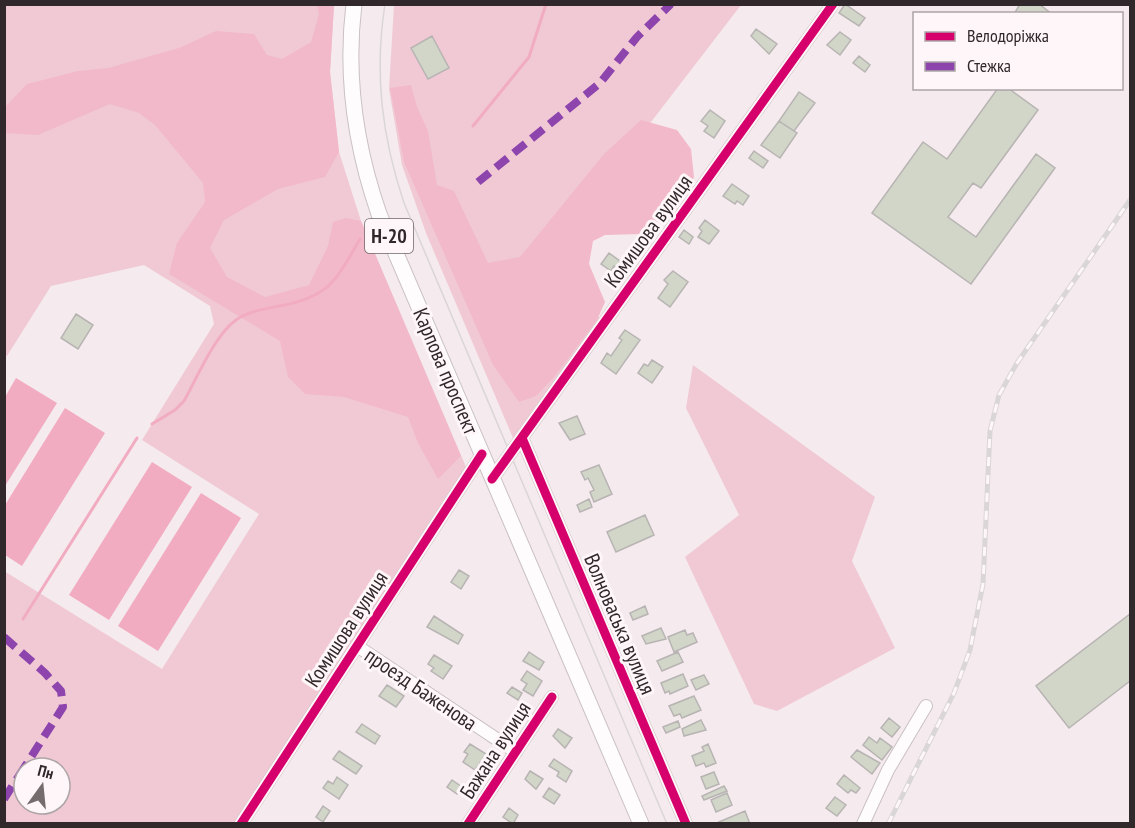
<svg xmlns="http://www.w3.org/2000/svg" width="1135" height="828" font-family="'PT Sans Narrow',sans-serif">
  <style>
    .green { fill: #f0c9d4; fill-rule: evenodd }
    .forest { fill: #f2b9ca }
    .water { fill: #f2acc2 }
    .lines { fill: none; stroke-linecap: round; stroke-linejoin: round }
    .stream { stroke: #f2acc2; stroke-width: 3 }
    .building { fill: #d1d6c8; stroke: #b7b4b3; stroke-width: 1.5 }
    .minor-casing { stroke: #cac1c3; stroke-width: 14 }
    .major-casing { stroke: #cac1c3; stroke-width: 17 }
    .minor { stroke: #fefcfc; stroke-width: 12 }
    .major { stroke: #fefcfc; stroke-width: 15 }
    .tram { stroke: #dad6d8; stroke-width: 1.5 }
    .rail-casing { stroke: #dad6d8; stroke-width: 5 }
    .rail { stroke: #fef6f8; stroke-width: 3; stroke-dasharray: 9; stroke-linecap: butt }
    .quiet { stroke: #8e44ad; stroke-width: 8; stroke-dasharray: 15 8; stroke-linecap: butt }
    .cycleway-casing { stroke: #fef6f8; stroke-width: 13 }
    .cycleway { stroke: #d6006c; stroke-width: 9 }
    .labels { text-anchor: middle; dominant-baseline: central; stroke-width: 6; stroke-linejoin: round; paint-order: stroke }
    .shield { fill: #fef6f8; stroke: #6e6668; stroke-width: 1.5 }
    .shield-label { font-size: 20px; font-weight: bold; fill: #30282a }
    .street-label { font-size: 21px; fill: #30282a; stroke: #fef6f8 }
  </style>
  <rect width="100%" height="100%" fill="#f5eaed"/>
  <path class="green" d="M5 5H334L330 72 339 152 361 221 469 474 241 823H5L4 571 162 669 259 514 142 440 214 324 210 306 144 265 51 286 7 356 5 355ZM24 768H60V804H24Z
    M394 5H741L541 265 605 322 516 445 426 233 402 165 389 89Z
    M693 365 875 497 852 561 895 648 777 711 754 704 685 557 739 515 686 408Z"/>
  <path class="forest" d="M317 5H334L330 72 339 152 325 177 278 189 224 220 210 248 227 277 265 297 309 285 328 246 333 222 346 218 361 221 461 456 438 479 418 443 408 417 344 397 305 394 288 377 280 341 169 274 177 243 205 202 203 183 155 125 139 113 110 104 38 135 5 133V107L27 84 78 71 108 68 179 48 216 31 254 34 267 55 282 59 311 42 319 14Z
    M411 85 417 107 428 131 437 185 454 191 488 263 520 257 604 154 641 120 677 130 691 149 694 177 678 208 641 234 605 235 593 241 589 264 605 302 597 320 555 376 536 396 519 402 493 365 404 162 390 88Z"/>
  <path class="water" d="M16 378 57 403 5 486V397Z
    M65 408 105 433 22 566 5 555V505Z
    M152 462 192 487 109 620 69 595Z
    M201 493 241 518 158 651 118 626Z"/>
  <g class="lines">
    <path class="stream" d="M473 126 529 57 546 4
      M152 424 175 410 184 401C197 378 214 336 236 320 249 311 264 309 280 306 330 296 335 282 360 239
      M23 619 137 438"/>
  </g>
  <path class="building" d="M845 4 865 18 859 26 839 13Z
    M1020 4H1039L1052 14H1014Z
    M756 29 777 44 769 54 751 36Z
    M840 32 851 40 840 55 827 45Z
    M432 36 449 68 428 79 411 48Z
    M859 56 870 65 865 72 853 63Z
    M998 88H1008L1038 110 981 188 973 183 948 217 976 237 1036 154 1055 168 971 284 872 213 923 142 947 159Z
    M799 92 815 103 794 131 779 121Z
    M710 110 725 121 714 138 704 131 708 126 701 121Z
    M779 121 797 133 780 158 761 145Z
    M754 151 768 161 763 168 749 158Z
    M732 184 749 196 743 205 737 201 735 204 723 196Z
    M705 220 719 231 709 244 698 237 702 231 699 228Z
    M684 230 693 237 689 244 679 237Z
    M609 253 624 264 620 270 614 266 611 271 601 264Z
    M673 271 688 282 670 307 658 298 668 284 664 280Z
    M76 314 93 325 78 349 61 338Z
    M625 330 640 340 616 374 601 363 607 353 611 356 622 340 619 338Z
    M652 360 663 367 652 383 638 373 644 364 648 366Z
    M577 416 585 434 570 440 559 423Z
    M599 465 612 494 594 502 590 492 594 490 588 478 585 480 581 472Z
    M589 499 592 507 580 512 577 505Z
    M645 515 654 535 616 552 607 532Z
    M459 570 469 576 461 589 451 582Z
    M645 606 648 614 633 620 630 613Z
    M1130 614V681L1069 728 1036 686Z
    M434 616 463 635 458 644 427 627Z
    M661 628 666 639 646 644 642 636Z
    M685 630 687 635 693 633 697 642 674 652 668 637Z
    M529 652 544 662 539 670 523 661Z
    M678 652 683 662 662 671 657 661Z
    M434 655 452 666 443 679 431 671 434 668 428 664Z
    M527 671 542 681 533 696 523 690 527 684 521 680Z
    M683 674 688 686 670 694 669 691 665 693 661 683Z
    M704 675 709 684 696 690 691 680Z
    M387 685 404 696 396 707 379 696Z
    M512 687 522 693 518 700 507 693Z
    M694 696 701 710 682 718 680 714 674 716 669 706Z
    M889 718 900 727 892 737 881 728Z
    M701 720 706 730 684 736 682 729Z
    M678 721 680 727 666 733 663 727Z
    M362 724 380 736 375 744 356 732Z
    M558 729 572 738 565 748 553 736Z
    M869 737 877 743 880 738 892 747 882 760 863 745Z
    M470 744 486 754 475 770 463 762 468 754 464 752Z
    M708 744 716 763 706 767 704 763 696 766 692 756 704 751 702 747Z
    M857 750 880 763 872 774 851 757Z
    M339 751 362 766 356 774 333 759Z
    M554 759 572 771 566 782 557 776 559 772 549 766Z
    M530 771 543 779 536 789 525 779Z
    M714 772 719 784 706 789 701 777Z
    M844 775 860 788 856 793 851 790 848 793 837 784Z
    M337 777 348 785 339 799 323 788 328 781 333 784Z
    M452 780 462 787 457 794 447 787Z
    M724 786 727 791 704 800 702 796Z
    M549 788 560 795 554 804 543 797Z
    M727 793 732 805 716 812 711 800Z
    M835 797 846 805 837 816 826 808Z
    M323 806 330 811 323 822 316 817Z
    M509 808 518 815 513 824 503 817Z
    M745 811 750 824H720L719 822Z"/>
  <g class="lines">
    <g class="minor-casing">
      <path id="minor" d="M522 438 686 824
        M492 479 833 4
        M357 646 516 752
        M241 824 482 454
        M468 824 552 697
        M863 824 888 770 926 706"/>
    </g>
    <g class="major-casing">
      <path id="major" d="M354 4C345 77 355 145 379 214L641 824"/>
    </g>
    <use href="#minor" class="minor"/>
    <use href="#major" class="major"/>
    <path class="tram" d="M385 4C374 74 382 137 404 203L667 824"/>
    <g class="rail-casing">
      <path id="rail" d="M888 824 954 693 970 650 983 584 990 431 999 395 1017 363 1130 200"/>
    </g>
    <use href="#rail" class="rail"/>
    <path class="quiet" d="M478 182 600 83 637 37 671 4
      M4 637 45 673 61 691 63 707 24 768
      M4 799 24 768"/>
    <g class="cycleway-casing">
      <path id="cycleway" d="M522 438 686 824
        M492 479 833 4
        M241 824 482 454
        M468 824 552 697"/>
    </g>
    <use href="#cycleway" class="cycleway"/>
  </g>
  <g class="labels">
    <rect class="shield" x="365" y="219" width="48" height="34" rx="4.5"/>
    <g class="shield-label">
      <text x="389" y="236">Н-20</text>
    </g>
    <g class="street-label">
      <text transform="translate(648 231) rotate(-54)">Комишова вулиця</text>
      <text transform="translate(446 371) rotate(67)">Карпова проспект</text>
      <text transform="translate(620 624) rotate(67)">Волноваська вулиця</text>
      <text transform="translate(346 629) rotate(-57)">Комишова вулиця</text>
      <text transform="translate(421 689) rotate(34)">проезд Баженова</text>
      <text transform="translate(495 750) rotate(-57)">Бажана вулиця</text>
    </g>
  </g>
  <rect width="1135" height="828" fill="none" stroke="#30282a" stroke-width="12"/>
  <rect x="913" y="12" width="210" height="78" fill="#fef6f8" stroke="#aca4a6" stroke-width="1.5"/>
  <rect x="925" y="32" width="30" height="9" fill="#d6006c" stroke="#aca4a6" stroke-width="1.5"/>
  <text x="967" y="42" font-size="18" fill="#30282a">Велодоріжка</text>
  <rect x="925" y="62" width="30" height="9" fill="#8e44ad" stroke="#aca4a6" stroke-width="1.5"/>
  <text x="967" y="72" font-size="18" fill="#30282a">Стежка</text>
  <g transform="translate(42 786) rotate(15)"><circle r="28" fill="#fef6f8" stroke="#aca4a6" stroke-width="1.5"/>
  <path d="M0-4.5L10 22L0 15L-10 22Z" fill="#756c6e"/>
  <text y="-9" font-size="16" font-weight="bold" text-anchor="middle" fill="#30282a">Пн</text>
  </g>
</svg>
